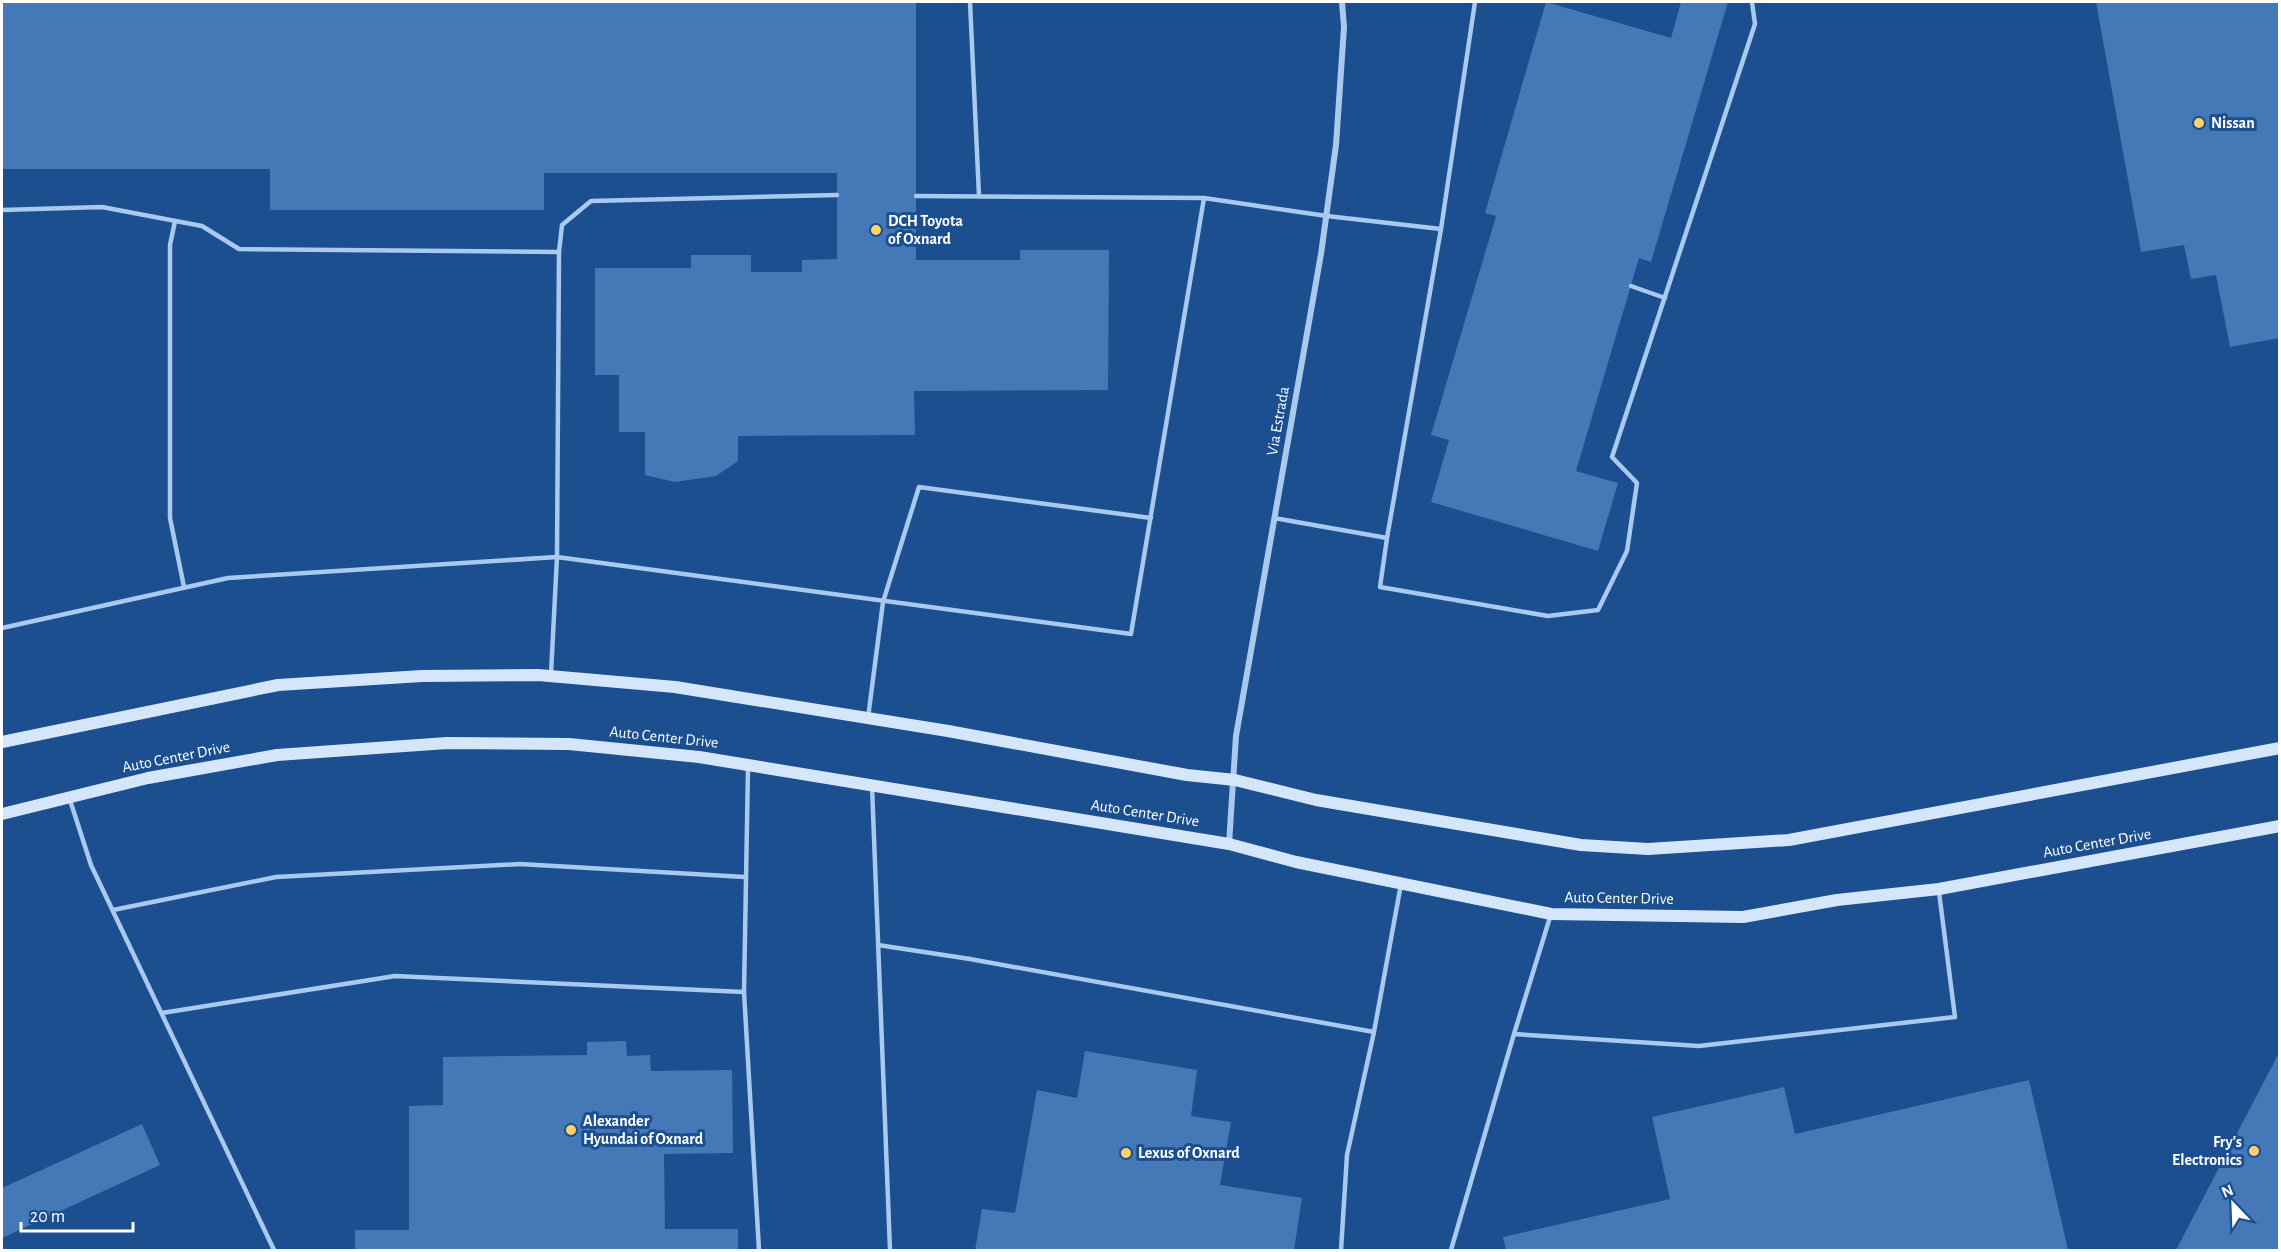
<svg xmlns="http://www.w3.org/2000/svg" width="2281" height="1252" font-family="'Alegreya Sans',sans-serif">
  <style>
    .building { fill: #4478b7 }
    .lines { fill: none; stroke-linecap: round; stroke-linejoin: round }
    .lane { stroke: #a9c9ee; stroke-width: 4.5 }
    .street { stroke: #a9c9ee; stroke-width: 6 }
    .secondary { stroke: #d6e6fa; stroke-width: 12 }
    .poi-dot { fill: #ffd166; stroke: #1b4f8f; stroke-width: 2 }
    .labels { text-anchor: middle; dominant-baseline: central; stroke-width: 6; stroke-linejoin: round; paint-order: stroke }
    .poi-label { font-size: 16px; font-weight: bold; fill: #fff; stroke: #1b4f8f; text-anchor: start }
    .street-label { font-size: 16px; fill: #fff; stroke: #1b4f8f }
  </style>
  <rect width="100%" height="100%" fill="#1b4f8f"/>
  <path class="building" d="M2 2H916V260H1020V250H1109L1108 390 914 391 915 435 738 436V461L716 476 675 482 645 475V432H619V375H595V268H691V255H751V272H802V260L837 259V173H544V210H270V169H2Z
    M1546 2 1671 38 1681 2H1728L1651 262 1639 258 1576 471 1618 483 1598 551 1431 502 1449 440 1431 435 1496 216 1485 213Z
    M2096 2H2280V338L2230 347 2216 275 2191 279 2184 245 2141 252Z
    M626 1041 627 1056 650 1055 651 1071 732 1070 733 1153 664 1154 665 1229H738V1250H355V1230H409V1106L443 1105V1057L587 1055V1042Z
    M1085 1051 1197 1070 1191 1116 1231 1122 1220 1185 1302 1198 1294 1250H975L982 1209 1015 1213 1037 1090 1077 1098Z
    M2280 1051V1250H2176Z
    M2029 1080 2068 1250H1506L1503 1237 1670 1199 1652 1117 1784 1087 1795 1134Z
    M142 1124 160 1165 2 1238V1188Z"/>
  <g class="lines">
    <path class="lane" d="M970 2 979 196
      M916 196 1204 198
      M2 210 102 207 202 226 239 249 559 252 557 557 551 674
      M175 221 170 245V518L184 587
      M559 252 562 225 591 201 837 195
      M1631 286 1665 298
      M1274 518 1387 538 1380 587 1548 616 1598 610 1627 551 1637 483 1612 457 1755 24 1752 2
      M1387 538 1441 229
      M2 628 228 578 557 557 1131 634 1204 198 1327 216 1441 229 1475 2
      M868 718 883 602 919 487 1151 518
      M748 768 744 992 759 1250
      M872 786 890 1250
      M70 800 91 865 274 1250
      M113 910 276 877 520 864 745 877
      M878 945 970 959 1374 1032
      M162 1013 395 976 744 992
      M1514 1034 1699 1046 1955 1017 1939 892
      M1341 1250 1347 1155 1374 1032 1401 884
      M1451 1250 1514 1034 1551 914"/>
    <path class="street" d="M1229 844 1236 736 1321 254 1336 145 1344 27 1342 2"/>
    <path class="secondary" d="M2 742 278 685 422 676 538 675 675 687 948 731 1187 775 1235 780 1316 800 1581 845 1648 849 1789 840 2280 748
      M2 814 148 778 277 755 447 743 569 744 699 757 1229 844 1296 862 1551 914 1743 917 1837 900 1939 889 2280 826"/>
  </g>
  <g class="poi-dot">
    <circle cx="2199" cy="123" r="6"/>
    <circle cx="876" cy="230" r="6"/>
    <circle cx="571" cy="1130" r="6"/>
    <circle cx="2254" cy="1151" r="6"/>
    <circle cx="1126" cy="1153" r="6"/>
  </g>
  <g class="labels">
    <g class="poi-label">
      <text x="2211" y="123">Nissan</text>
      <text x="888" y="221">DCH Toyota<tspan x="888" dy="18">of Oxnard</tspan></text>
      <text x="583" y="1121">Alexander<tspan x="583" dy="18">Hyundai of Oxnard</tspan></text>
      <text x="2242" y="1142" text-anchor="end">Fry's<tspan x="2242" dy="18">Electronics</tspan></text>
      <text x="1138" y="1153">Lexus of Oxnard</text>
    </g>
    <g class="street-label">
      <text transform="translate(1278 421) rotate(-80)">Via Estrada</text>
      <text transform="translate(664 737) rotate(6)">Auto Center Drive</text>
      <text transform="translate(176 757) rotate(-11)">Auto Center Drive</text>
      <text transform="translate(1145 813) rotate(9)">Auto Center Drive</text>
      <text transform="translate(2097 843) rotate(-10)">Auto Center Drive</text>
      <text transform="translate(1619 898) rotate(1)">Auto Center Drive</text>
    </g>
  </g>
  <rect width="2281" height="1252" fill="none" stroke="#ffffff" stroke-width="6"/>
  <g transform="translate(2233 1204) rotate(337)" stroke="#1b4f8f" stroke-width="4.5" paint-order="stroke">
  <path d="M0-4.5L10 22L0 15L-10 22Z" fill="#ffffff"/>
  <text y="-9" font-size="16" font-weight="bold" text-anchor="middle" fill="#ffffff">N</text>
  </g>
  <path d="M21 1222v9h112v-9" fill="none" stroke="#ffffff" stroke-width="3"/>
  <text x="30" y="1222" font-size="18" fill="#ffffff" stroke="#1b4f8f" stroke-width="4.5" paint-order="stroke">20 m</text>
</svg>
